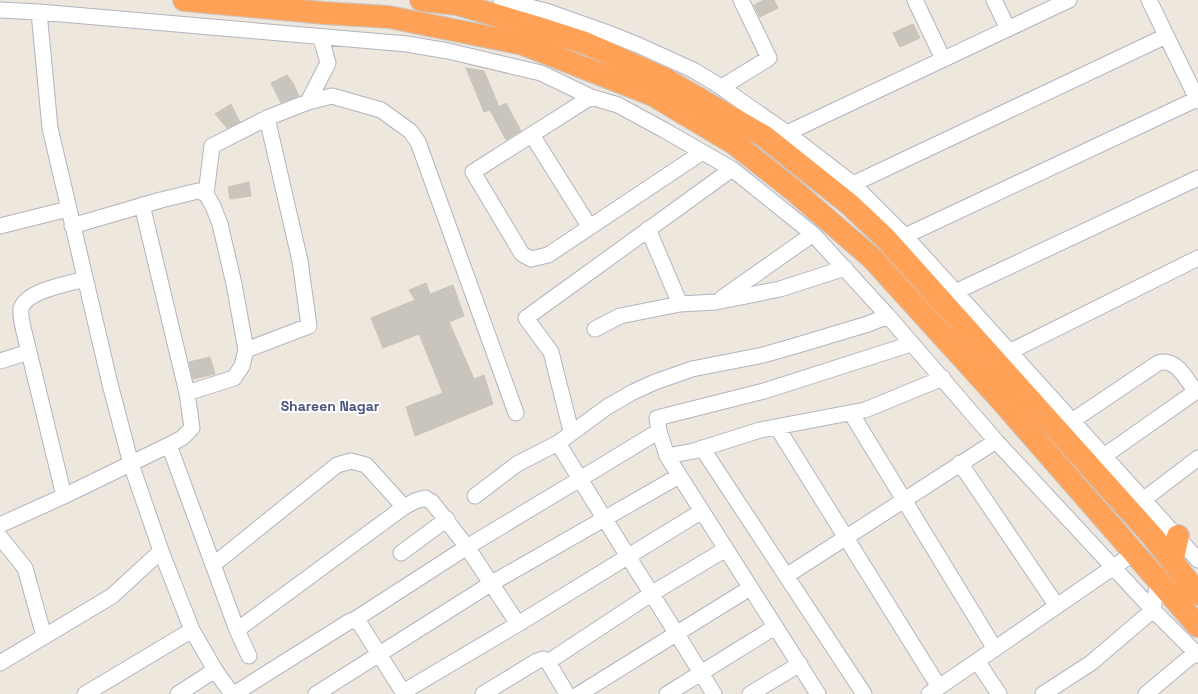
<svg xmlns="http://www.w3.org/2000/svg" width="1198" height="694" font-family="'Space Grotesk',sans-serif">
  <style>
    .building { fill: #c9c5bc; stroke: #cac3b7 }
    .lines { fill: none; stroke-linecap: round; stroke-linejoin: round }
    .minor-casing { stroke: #b2b4c0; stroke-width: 17 }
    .highway-casing { stroke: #c8c8c8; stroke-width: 24 }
    .minor { stroke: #fff; stroke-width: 15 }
    .highway { stroke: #ffa258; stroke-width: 22 }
    .labels { text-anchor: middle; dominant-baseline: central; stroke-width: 4; stroke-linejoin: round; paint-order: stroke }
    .neighbourhood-label { font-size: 14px; font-weight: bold; fill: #4b537e; stroke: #fff }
  </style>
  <rect width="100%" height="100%" fill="#eee7de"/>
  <path class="building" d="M764 0H774L778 8 760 17 754 5Z
    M913 24 920 38 900 47 893 33Z
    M466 68 484 71 499 107 506 103 521 131 506 140 490 110 484 112Z
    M287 75 293 83 299 96 281 103 271 83Z
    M231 104 240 122 227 128 215 114Z
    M249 182 251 196 230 199 228 187Z
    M426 283 430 294 453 285 464 316 449 322 474 379 484 375 493 404 415 436 406 407 443 393 419 334 383 348 371 318 415 300 409 290Z
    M210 357 215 374 193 379 189 362Z"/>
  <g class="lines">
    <g class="minor-casing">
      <path id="minor" d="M501 0 546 11 608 33 638 45 693 70 718 85 787 133 853 184 905 236 1198 560
        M915 0 943 59
        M994 0 1008 29
        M1149 0 1198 101
        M0 10 39 12 407 44 448 51 541 73 591 97 618 105 664 130 732 169 813 234 888 316 996 441 1153 610 1198 655
        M722 87 769 58 741 0
        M591 97 473 172 522 254 531 259 548 255 701 153
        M308 102 332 96 381 110 410 131 418 142 516 413
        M787 133 1069 0
        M532 135 589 226
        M853 184 1166 36
        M206 194 212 146 267 118 308 102 328 63 321 38
        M142 205 187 393
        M0 226 68 209
        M72 226 161 200 198 191 206 194 213 206 220 224 234 284 246 350 242 366 234 378 187 393 192 428 182 438 169 445 237 630
        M648 229 680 304
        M905 236 1197 99
        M955 292 1198 178
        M722 298 813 234
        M595 329 620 316 680 304 716 302 780 289 845 268
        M246 350 309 326 300 261 267 118
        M29 352C27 342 19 317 21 309 26 290 69 284 85 279
        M1009 352 1198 258
        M0 361 29 352 64 496 0 525
        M851 413 995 649
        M1072 421 1158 363C1176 357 1186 379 1196 392
        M777 427 939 687
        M571 431 551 352 526 318 732 169
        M558 443 580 479 659 431
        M702 448 864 694
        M667 456 694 451 760 430 865 410 943 378
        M1104 456 1198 390
        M960 463 1057 606
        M64 496 169 445
        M475 496 517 464 558 443 607 407 633 392 655 382 692 369 763 355 798 345 868 324 888 316
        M1143 500 1198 458
        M702 511 518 624 467 547 580 479C624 551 670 622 714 694
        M0 537 25 568 44 636
        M161 551 192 630 215 670 232 694
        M401 553 447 519
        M213 565 337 465 351 461 366 465 404 507
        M786 576 996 441
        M249 656 237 630 404 507 415 501 425 498 432 502 467 547 354 620
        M977 661 999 694
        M548 662 651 594 726 549
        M0 663 112 596 161 551 131 464 110 384 50 128 39 12
        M85 694 192 630
        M178 694 215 670
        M234 694 350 621 354 620 360 624 403 692 518 624
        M316 694 492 583 679 476
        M483 694 537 661 543 659 548 662 567 694
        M579 694 750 588
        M667 694 775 627
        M750 694 800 664
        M818 694 667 456 659 431 657 418 764 391 911 344
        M929 694 1134 553
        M1043 694 1091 663 1153 610 1158 580
        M1146 694 1195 653"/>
    </g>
    <g class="highway-casing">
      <path id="highway" d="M184 0 324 13 389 17 523 44 653 95 735 144 792 189 872 258 1000 399 1198 626
        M421 0 457 4 532 26 585 43 663 78 765 137 849 204 885 238 1153 537 1198 594
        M1172 562 1178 536"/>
    </g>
    <use href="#minor" class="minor"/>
    <use href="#highway" class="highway"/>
  </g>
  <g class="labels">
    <g class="neighbourhood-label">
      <text x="330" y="406">Shareen Nagar</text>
    </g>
  </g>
</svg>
